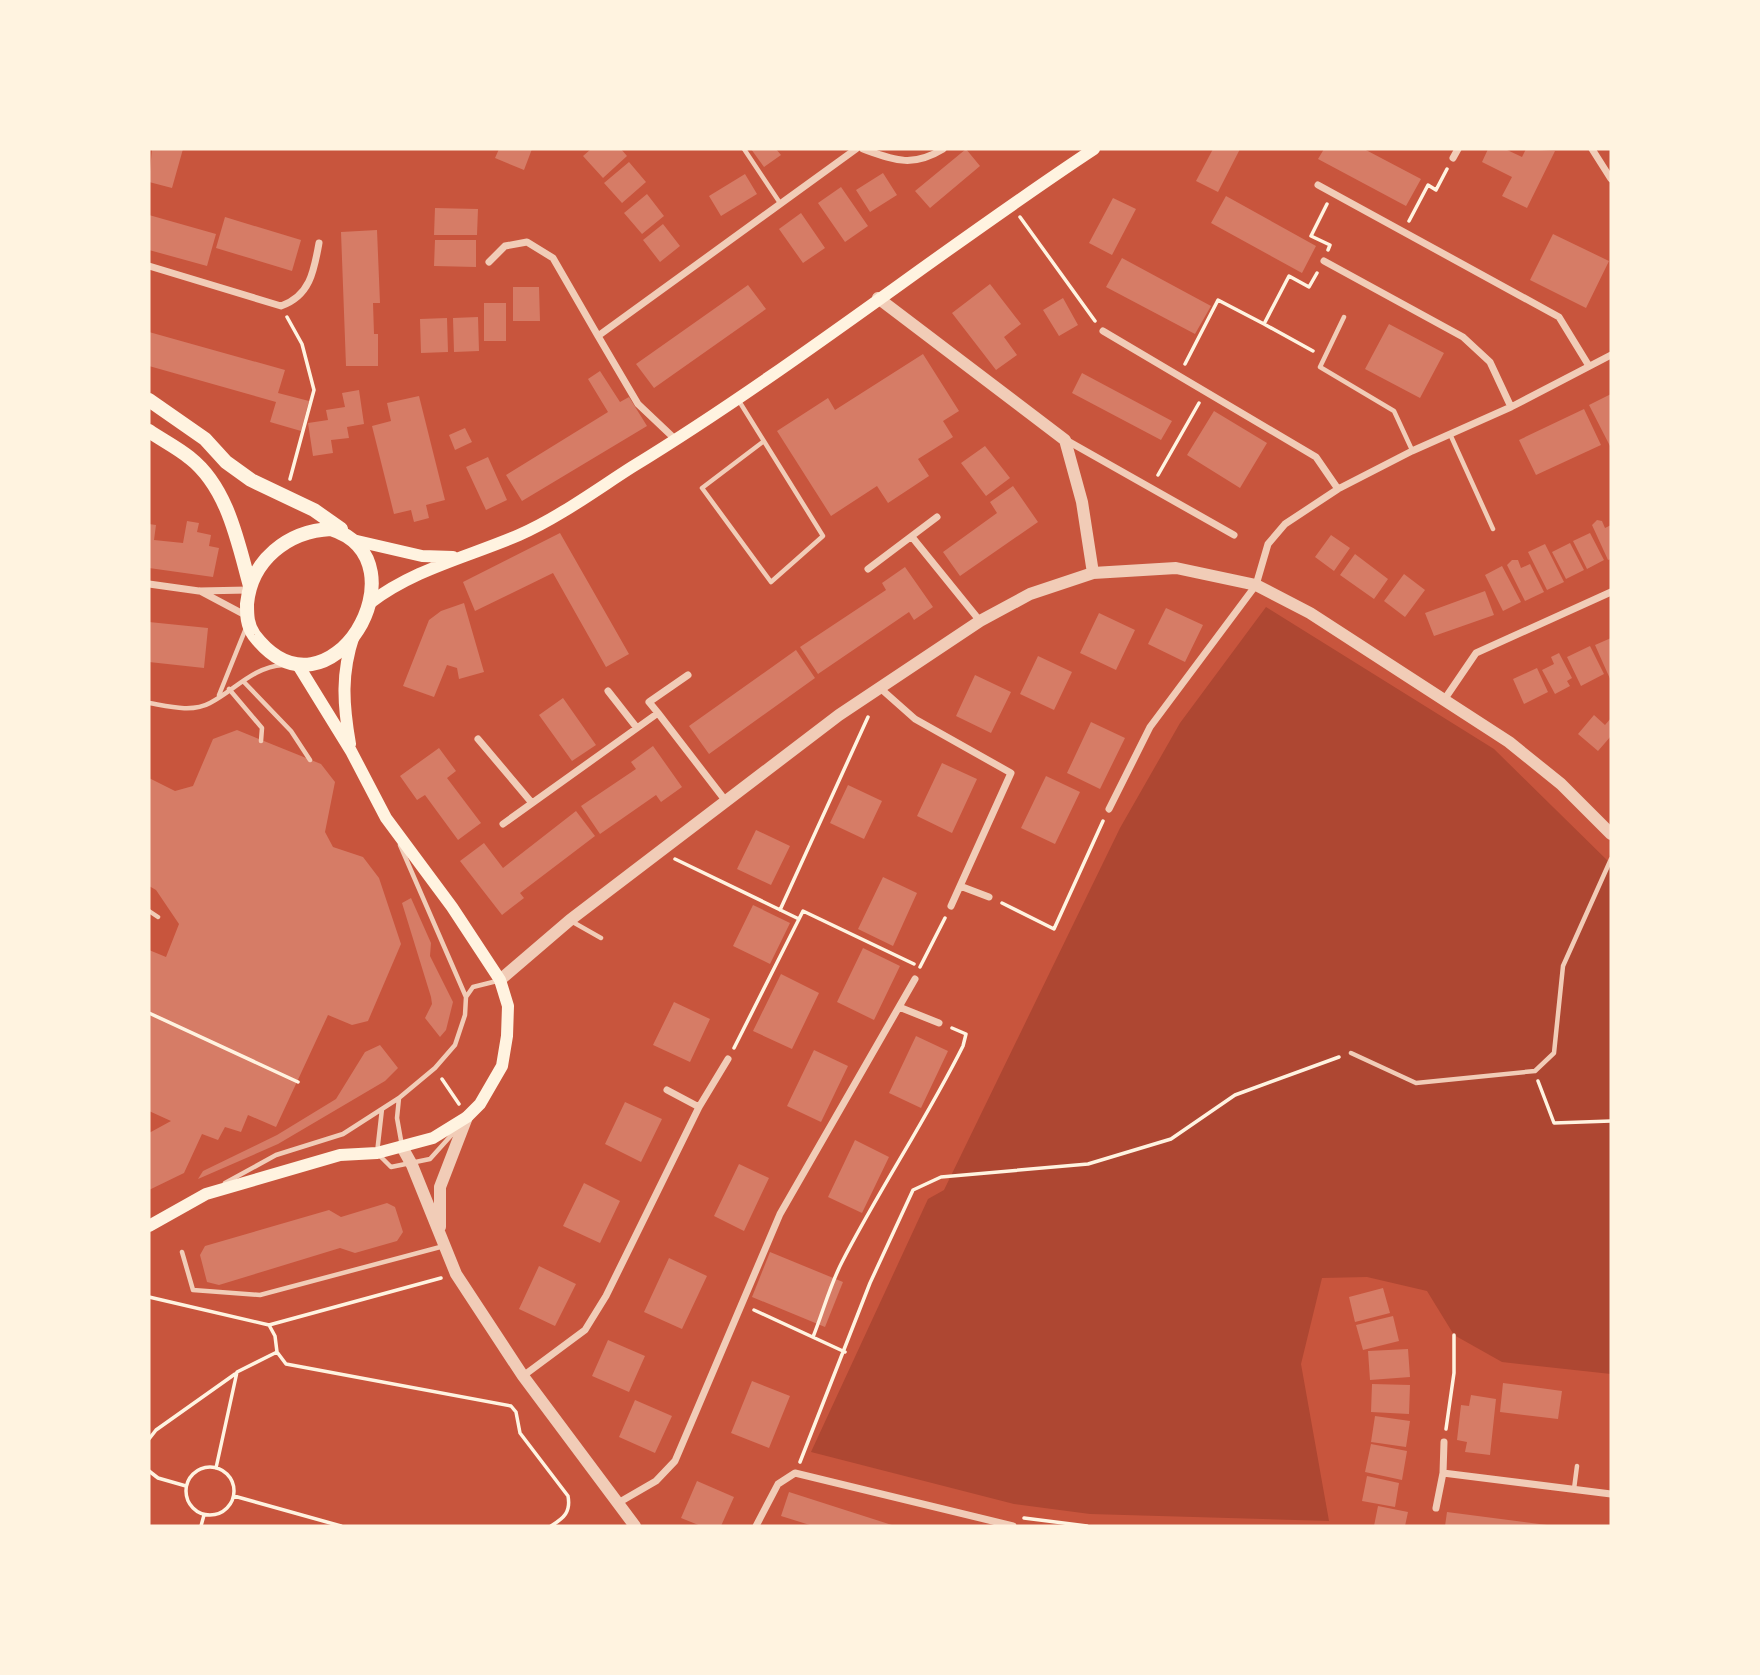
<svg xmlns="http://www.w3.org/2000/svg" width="1760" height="1675" font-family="Jost,sans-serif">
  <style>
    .green { fill: #ae4732 }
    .building { fill: #d67c66 }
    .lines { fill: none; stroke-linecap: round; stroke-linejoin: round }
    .path { stroke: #fff3e0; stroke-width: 3.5 }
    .service { stroke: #f1ccb7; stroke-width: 4.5 }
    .minor { stroke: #f1ccb7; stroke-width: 7 }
    .tertiary { stroke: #f1ccb7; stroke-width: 12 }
    .secondary { stroke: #fff3e0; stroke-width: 12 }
    .primary { stroke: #fff3e0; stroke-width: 14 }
  </style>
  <rect width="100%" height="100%" fill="#c8553d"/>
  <path class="green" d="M1266 607 1494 749 1611 864V1374L1502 1362 1454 1335 1427 1291 1367 1277 1322 1278 1301 1364 1329 1521 1090 1514 1014 1504 811 1452 928 1199 944 1190 1120 828 1180 723Z"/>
  <path class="building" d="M152 149H183L172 188 149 182Z
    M499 149H532L524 170 495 158Z
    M591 149H621L627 156 603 178 583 156Z
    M751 149H776L781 155 764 167Z
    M966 149 980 166 930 208 915 191Z
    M1213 149H1240L1218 192 1196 181Z
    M1324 149H1364L1421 179 1406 206 1318 159Z
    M1488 149H1505L1522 157 1526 149 1555 151 1527 208 1502 196 1512 177 1482 162Z
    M629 162 646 182 622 203 604 183Z
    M883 173 897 195 870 212 856 190Z
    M745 174 757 194 721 216 709 196Z
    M841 187 868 226 845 242 818 203Z
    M647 194 664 216 642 234 624 213Z
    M1226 196 1316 246 1302 273 1211 223Z
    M1113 198 1136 209 1112 255 1089 243Z
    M435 208 478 209 477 235H434Z
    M801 213 825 248 803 263 779 229Z
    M149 215 216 234 207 266 149 250Z
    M225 217 301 240 292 271 216 248Z
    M663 224 680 246 660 262 643 240Z
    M377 230 380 303H373L374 334H378V366H346L341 232Z
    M1553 234 1609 261 1586 308 1530 280Z
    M435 240H476V267L434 266Z
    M1122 258 1211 306 1195 334 1106 287Z
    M990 284 1021 324 1004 337 1017 355 996 370 952 313Z
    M748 285 766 309 654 388 636 364Z
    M513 287H539L540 321H513Z
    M1063 298 1078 325 1059 336 1043 310Z
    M484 303H506V341H484Z
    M478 317 479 351 454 352 453 318Z
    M447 318 448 352 421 353 420 319Z
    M1389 324 1444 353 1420 398 1365 369Z
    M149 332 285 370 278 393 309 401 301 431 270 422 276 402 149 366Z
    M923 354 959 411 943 421 953 437 918 459 929 476 888 503 877 486 831 516 777 431 828 398 835 410Z
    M600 371 620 402 629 397 647 426 522 501 506 475 608 412 588 379Z
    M1082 373 1172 421 1161 440 1072 393Z
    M359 390 364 424 347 427 349 438 331 440 333 453 313 456 308 423 328 420 326 410 345 407 342 393Z
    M1611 394V448L1589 405Z
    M419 396 445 500 426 505 429 518 414 522 411 510 394 514 372 426 391 421 387 403Z
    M1584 409 1601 445 1536 475 1519 440Z
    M1214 411 1267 443 1240 488 1187 455Z
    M465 428 472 442 455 450 449 435Z
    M985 446 1010 478 986 496 961 463Z
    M488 457 507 500 486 510 466 467Z
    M1013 486 1038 522 960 576 943 552 997 513 990 502Z
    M1597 520 1602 521 1605 528 1611 525V559L1608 560 1592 525Z
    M187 521 199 523 197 532 211 535 209 546 219 548 213 577 149 568V524L156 525 154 540 183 543Z
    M560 533 629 654 606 667 553 573 475 611 463 582Z
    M1590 533 1604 560 1587 569 1573 541Z
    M1331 535 1350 548 1334 571 1315 557Z
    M1570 543 1584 570 1566 579 1552 552Z
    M1545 544 1564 582 1547 590 1528 552Z
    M1355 554 1388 579 1374 599 1340 575Z
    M1512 560H1518L1521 568 1530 564 1544 592 1525 601 1507 565Z
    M1502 566 1521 602 1503 611 1485 575Z
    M905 567 933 607 914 620 909 612 818 674 800 647 886 590 882 583Z
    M1404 574 1425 590 1405 617 1384 601Z
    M1485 591 1494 615 1434 636 1425 613Z
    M464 603 484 672 459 679 457 668 447 665 434 697 403 686 429 620 441 611Z
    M1166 608 1203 625 1185 662 1148 644Z
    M1099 613 1135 630 1116 670 1080 653Z
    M149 622 208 628 204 668 149 662Z
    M1611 638V681L1595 645Z
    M1590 646 1604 674 1581 686 1567 657Z
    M796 650 815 678 709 754 689 726Z
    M1559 653 1572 678 1567 681 1570 686 1555 694 1542 670 1554 664 1551 657Z
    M1038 656 1072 672 1054 710 1020 694Z
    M1537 668 1548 692 1524 704 1513 679Z
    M975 675 1011 692 991 733 956 716Z
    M563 698 596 745 572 761 539 715Z
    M1594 715 1605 725 1611 718V736L1598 751 1578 734Z
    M1091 722 1125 738 1100 789 1067 773Z
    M237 730 321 764 335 782 325 832 333 847 363 857 379 878 401 944 368 1021 352 1025 328 1015 276 1127 248 1115 241 1132 225 1127 218 1140 202 1134 184 1173 149 1190V1133L171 1121 149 1111V950L166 957 179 924 156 890 149 886V778L175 791 193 786 213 739Z
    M653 746 682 787 661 802 656 795 600 834 581 806 636 769 631 762Z
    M439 748 456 771 447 778 481 823 458 840 425 795 417 800 400 776Z
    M942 763 977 779 952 833 917 816Z
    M1046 776 1080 792 1055 844 1021 828Z
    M848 785 882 801 864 839 830 823Z
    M576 811 595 836 520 893 524 898 502 915 460 861 484 843 503 868Z
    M756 830 790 846 771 885 737 869Z
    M883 877 917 893 893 946 858 929Z
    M411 898 431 943 430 956 453 1002 446 1030 440 1037 425 1018 432 1004 431 997 402 903Z
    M753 905 790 923 770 964 733 946Z
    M863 948 900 966 874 1020 837 1002Z
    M781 974 819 993 792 1049 753 1031Z
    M674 1002 710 1019 690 1062 653 1045Z
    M916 1036 948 1051 921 1108 889 1093Z
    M380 1045 398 1068 385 1081 278 1144 198 1179 203 1171 277 1135 336 1099 365 1052Z
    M814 1050 848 1066 821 1122 787 1106Z
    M625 1102 662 1119 641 1162 605 1144Z
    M855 1140 889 1157 862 1213 828 1197Z
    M739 1164 769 1178 744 1231 714 1216Z
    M584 1183 620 1201 600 1243 563 1226Z
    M387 1203 395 1207 403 1232 397 1241 355 1253 340 1248 219 1285 207 1282 200 1255 205 1246 329 1210 341 1217Z
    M770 1252 843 1282 825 1327 752 1297Z
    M669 1258 707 1276 682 1329 644 1312Z
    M539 1266 576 1284 555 1326 519 1309Z
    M1383 1288 1390 1313 1355 1322 1349 1297Z
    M1393 1316 1399 1341 1363 1350 1356 1325Z
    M608 1340 645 1356 629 1392 592 1376Z
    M1408 1349 1410 1377 1370 1380 1368 1351Z
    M752 1381 790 1396 769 1448 731 1433Z
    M1503 1383 1562 1391 1558 1419 1500 1412Z
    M1372 1384 1410 1385 1409 1414 1371 1412Z
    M1471 1395 1496 1399 1490 1455 1465 1452 1467 1442 1457 1440 1461 1405 1469 1406Z
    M635 1400 672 1416 655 1453 619 1437Z
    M1375 1416 1410 1421 1406 1447 1371 1442Z
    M1371 1444 1407 1451 1402 1480 1365 1472Z
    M1367 1476 1399 1483 1395 1507 1362 1501Z
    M697 1481 734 1497 721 1526H701L681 1518Z
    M789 1492 895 1526H813L781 1516Z
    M1378 1506 1408 1512 1405 1526H1374Z
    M1447 1512 1547 1525V1526H1445Z"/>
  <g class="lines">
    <path class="path" d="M1327 204 1311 236 1330 245 1328 250
      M1020 217 1095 321
      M1409 221 1428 185 1436 190 1447 169
      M287 317 302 344 314 390 290 479
      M1313 351 1264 324 1289 276 1309 287 1317 273
      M1185 364 1218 300 1264 324
      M1158 475 1199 403
      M675 859 799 919
      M1002 903 1054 929 1103 821
      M780 910 868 717
      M920 967 945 918
      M149 1013 298 1082
      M734 1048 803 911 914 964
      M442 1079 459 1104
      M1538 1081 1554 1123 1611 1121
      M149 1297 269 1325 441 1278
      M754 1310 845 1352
      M813 1337C823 1312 830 1285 842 1262 880 1188 926 1120 963 1046L966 1034 952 1028
      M277 1352 286 1364 511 1406 516 1412 520 1433 568 1496C571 1512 564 1518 551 1526
      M1446 1429 1454 1373V1335
      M149 1439 156 1430 235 1374
      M800 1462 870 1283 913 1190 941 1177 1088 1164 1171 1139 1235 1095 1339 1057
      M186 1491a24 24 0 1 1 48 0a24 24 0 1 1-48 0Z
      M216 1468 237 1372 277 1352 275 1336 269 1325
      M149 1471 158 1478 186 1486
      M234 1496 341 1526
      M1024 1518 1087 1526
      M201 1526 204 1515"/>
    <path class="service" d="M744 149 780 203
      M1344 317 1320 367 1394 411 1412 450
      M739 401 823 536 771 582 702 488 764 441
      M1450 434 1493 529
      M243 681 291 731 310 760
      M229 689 262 728 261 741
      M219 695 246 628
      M149 703C167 706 192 713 210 703 235 690 253 667 283 665
      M149 911 158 917
      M571 921 601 938
      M466 997 473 987 497 981
      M1351 1053 1416 1083 1535 1071 1554 1053 1563 966 1611 859
      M399 1098 397 1118 402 1146
      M382 1109 377 1153 391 1167 430 1159 456 1130
      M225 1183 276 1155 343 1134 399 1098 435 1068 455 1045 465 1015 466 997 400 845
      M182 1252 193 1290 260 1295 444 1246
      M1574 1489 1577 1466"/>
    <path class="minor" d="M863 149C894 160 912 168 943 149
      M1592 149 1611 179
      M1453 158 1458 149
      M1318 185 1559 317 1589 366
      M1324 261 1463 337 1490 362 1511 407
      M489 262 505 246 527 242 553 258 598 336
      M149 266 281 306C310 296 314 271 319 243
      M1103 331 1316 457 1338 489
      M676 440 638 404 598 336 856 149
      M1066 440 1234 535
      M912 537 980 621
      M868 569 937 517
      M149 584 199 591 248 590
      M200 591 247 616
      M880 688 915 719 1011 773 951 906
      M608 691 637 728
      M1444 700 1476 653 1611 592
      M658 713 649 702 688 675
      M478 739 532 803
      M1109 809 1150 727 1256 585 1268 544 1285 524 1338 489 1412 451 1511 407 1611 355
      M503 824 658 713 725 800
      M960 886 989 897
      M899 1007 939 1023
      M667 1090 699 1107
      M523 1376 585 1330 606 1296 699 1107 728 1059
      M1443 1473 1611 1494
      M618 1503 656 1481 675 1461 780 1214 915 979
      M1436 1508 1443 1473 1444 1442
      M756 1526 778 1484 795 1473 1013 1526"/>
    <path class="tertiary" d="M878 298 1065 440 1082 502 1093 573
      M500 980 570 920 839 715 980 621 1030 594 1093 573 1176 568 1256 585 1310 613 1509 742 1561 784 1611 834
      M402 1147 412 1165 456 1274 523 1376 635 1526
      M440 1227V1187L467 1117"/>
    <path class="secondary" d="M357 541 422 556 453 557
      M370 603C414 569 468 557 519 535 558 518 596 490 632 467 792 369 938 252 1094 149
      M350 744C343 704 341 673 354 635
      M149 1226 206 1194 340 1155 377 1153 433 1138 467 1117 480 1104 502 1066 507 1036 508 1006 500 980 452 907 386 818 351 751 298 665"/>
    <path class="primary" d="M149 400 205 439 226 462 251 480 314 510 341 529
      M149 431C162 440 178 448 190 458 228 488 238 543 250 586
      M331 529C429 560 329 733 254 635 247 625 247 615 247 604 251 560 288 531 331 529Z"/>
  </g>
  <rect width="1760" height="1675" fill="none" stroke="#fff3e0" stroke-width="301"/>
</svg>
